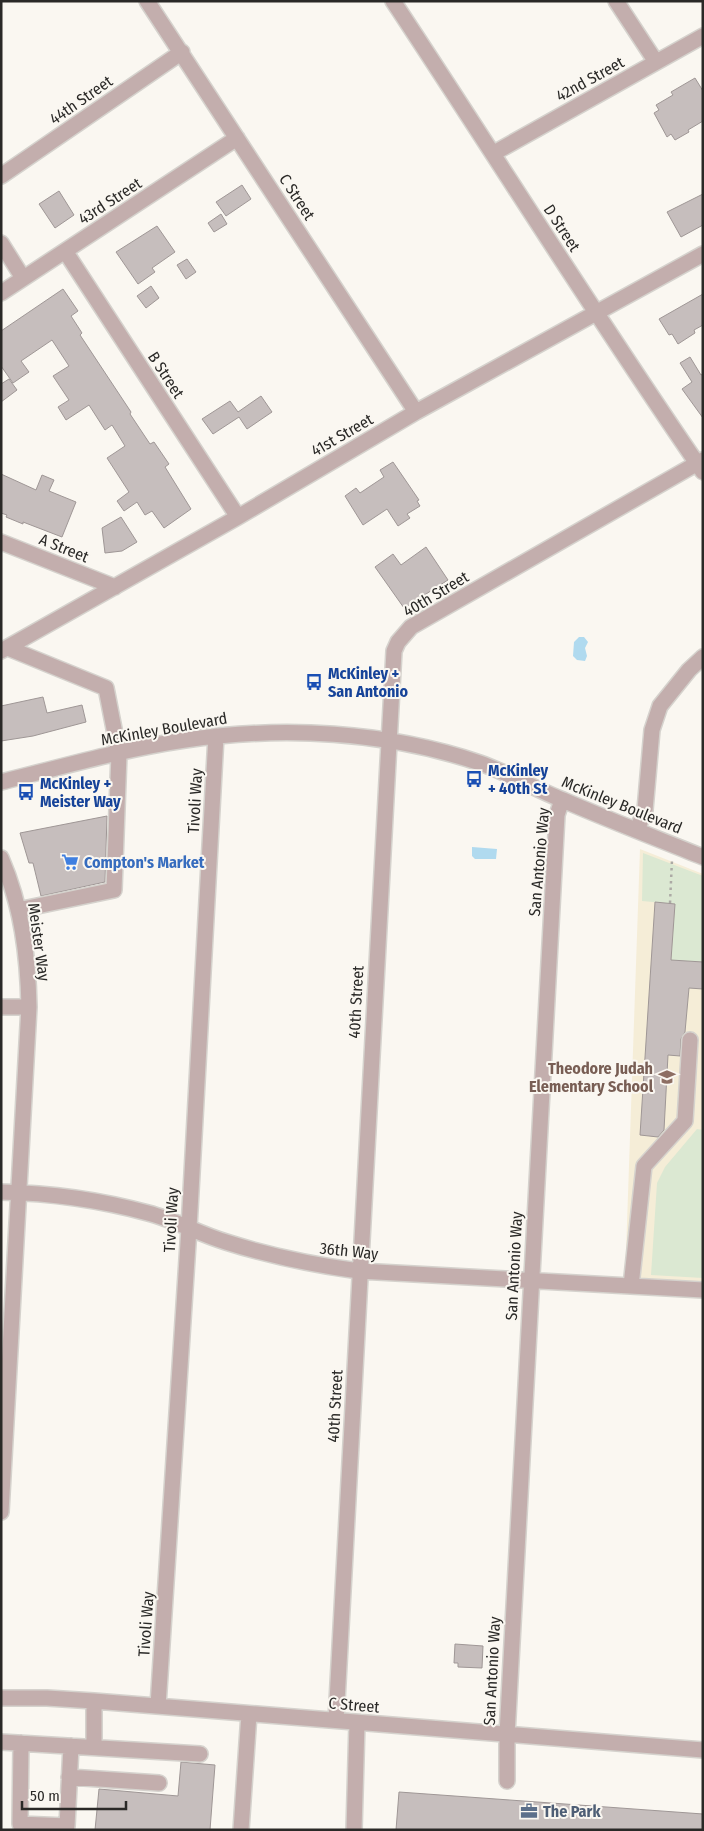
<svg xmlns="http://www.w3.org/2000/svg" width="704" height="1831" font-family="'Fira Sans Condensed',sans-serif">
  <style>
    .education { fill: #f5edd7 }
    .green { fill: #dbe8d2 }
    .water { fill: #b0daef }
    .building { fill: #c6bebd; stroke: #9f9796 }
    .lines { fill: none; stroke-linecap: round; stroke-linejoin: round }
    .minor-casing { stroke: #d5d2cd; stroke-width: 18 }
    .path { stroke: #acaaa5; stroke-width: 2.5; stroke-dasharray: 2.5 4; stroke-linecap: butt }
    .minor { stroke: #c3aead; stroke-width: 15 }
    .labels { text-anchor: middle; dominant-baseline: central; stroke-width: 4; stroke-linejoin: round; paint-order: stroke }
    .street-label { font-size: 16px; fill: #2a2927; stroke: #faf7f1 }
    .transit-label { font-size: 16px; font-weight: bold; fill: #164399; stroke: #faf7f1; text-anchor: start }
    .shop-label { font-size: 16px; font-weight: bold; fill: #366cbe; stroke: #faf7f1; text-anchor: start }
    .education-label { font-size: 16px; font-weight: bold; fill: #785e54; stroke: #faf7f1; text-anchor: end }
    .service-label { font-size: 16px; font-weight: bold; fill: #4e5e75; stroke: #faf7f1; text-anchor: start }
  </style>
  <rect width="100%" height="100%" fill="#faf7f1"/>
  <path class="education" d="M640 849 703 874V1285L625 1281Z"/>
  <path class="green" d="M643 853 703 876V962L671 960 675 904 642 901Z
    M697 1129 703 1130V1278L651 1275 657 1183 665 1167Z"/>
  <path class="water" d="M579 637H584L588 642 585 648 587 656 585 661 577 660 573 656 574 642Z
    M472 847 497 849 496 859H475L472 856Z"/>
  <path class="building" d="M695 78 703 91V121L688 130 689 132 675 140 671 134 667 137 654 113 659 110 656 105 673 95 671 92Z
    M242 185 251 199 226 216 216 202Z
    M59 191 74 215 55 228 39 204Z
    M703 194V225L681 237 667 212Z
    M221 214 227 224 214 232 208 223Z
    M157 226 175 252 152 268 155 272 138 284 116 252Z
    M187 259 196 272 186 279 177 265Z
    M151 286 159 298 146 308 137 296Z
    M63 289 78 311 71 316 82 333 80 335 131 412 130 414 150 444 154 442 169 464 165 467 191 509 164 528 152 511 145 515 137 502 124 511 117 501 129 492 107 458 125 446 112 425 105 430 89 405 66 420 58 407 69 400 53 376 69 366 52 340 21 361 29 372 13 383 1 366V331Z
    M703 294V325L694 330 695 333 678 344 672 334 669 335 659 319Z
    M690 357 701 375 703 374V418L682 389 692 382 680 363Z
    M9 379 17 390 1 402V384Z
    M261 396 272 412 247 429 239 417 213 434 202 419 230 401 238 412Z
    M393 462 419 500 417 501 420 506 407 514 410 518 398 526 387 509 363 525 345 496 356 488 360 493 384 477 380 470Z
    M1 474 36 490 42 475 54 480 49 491 76 502 62 537 23 522V524L6 517 7 515 1 513Z
    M121 517 137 542 122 551 105 553 102 528Z
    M426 547 448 580 404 608 375 567 393 554 401 565Z
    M43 697 47 713 82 705 86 722 33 736 1 741V706Z
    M107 816 105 882 41 896 33 863H29L20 833Z
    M655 902 675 904 671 960 703 962V989L689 988 685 1032 681 1039 680 1056 668 1055 664 1130 658 1137 640 1135Z
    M455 1644 483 1646 482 1668 458 1667V1663H454Z
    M181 1762 215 1765 210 1830H95L99 1789 178 1796Z
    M399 1792 703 1814V1830H396Z"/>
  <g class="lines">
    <g class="minor-casing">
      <path id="minor" d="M147 1 416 412
        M393 1C497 158 596 317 703 472
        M616 1 656 62
        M494 153 703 36
        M1 176 182 52
        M1 243 23 278
        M65 251 238 517
        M1 293 237 138
        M1 542 115 587
        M8 648 106 688 119 754 114 890 18 910
        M1 651 238 517 416 412 703 254
        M1 782C62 767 123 749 185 740 283 726 386 731 480 763 508 773 535 789 563 800 609 820 656 838 703 857
        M637 830 645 810 652 730 660 706 689 670 703 657
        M1 858C22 906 28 956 29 1007L1 1512
        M1 1007H29
        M1 1192C50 1193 100 1200 148 1213 175 1220 199 1234 226 1242 270 1256 314 1265 359 1271L703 1290
        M631 1286 644 1166 685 1121 690 1040
        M1 1698H47L94 1701 703 1750
        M158 1706 189 1228 216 736
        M336 1720 394 651 398 642 411 627 703 460
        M1 1742 200 1754
        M21 1743 20 1824 67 1826 71 1746
        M94 1747V1701
        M69 1777 159 1783
        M507 1781V1735L557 815 562 800
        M241 1830 249 1714
        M354 1830 357 1723"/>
    </g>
    <path class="path" d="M670 903 672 860"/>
    <use href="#minor" class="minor"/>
  </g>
  <defs>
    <g id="bus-bare" transform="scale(1.35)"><path d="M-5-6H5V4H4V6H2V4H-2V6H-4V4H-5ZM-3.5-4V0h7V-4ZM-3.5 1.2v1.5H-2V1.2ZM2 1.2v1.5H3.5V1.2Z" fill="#1a4fb4" stroke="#faf7f1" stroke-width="2.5" paint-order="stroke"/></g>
    <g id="supermarket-bare" transform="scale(1.35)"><path d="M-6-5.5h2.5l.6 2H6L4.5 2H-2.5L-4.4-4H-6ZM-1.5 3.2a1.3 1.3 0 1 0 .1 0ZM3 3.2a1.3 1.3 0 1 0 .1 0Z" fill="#3f7fe0" stroke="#faf7f1" stroke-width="2.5" paint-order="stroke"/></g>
    <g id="school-bare" transform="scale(1.35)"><path d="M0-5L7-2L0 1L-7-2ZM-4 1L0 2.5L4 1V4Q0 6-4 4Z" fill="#8d6e63" stroke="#faf7f1" stroke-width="2.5" paint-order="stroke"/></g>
    <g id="office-bare" transform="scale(1.35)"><path d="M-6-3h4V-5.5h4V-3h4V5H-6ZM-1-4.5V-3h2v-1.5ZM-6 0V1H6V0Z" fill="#5c6f8a" stroke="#faf7f1" stroke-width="2.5" paint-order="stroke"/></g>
  </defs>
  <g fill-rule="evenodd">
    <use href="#bus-bare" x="314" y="682"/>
    <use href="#bus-bare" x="474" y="779"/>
    <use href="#bus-bare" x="26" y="792"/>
    <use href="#supermarket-bare" x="70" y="862"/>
    <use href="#school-bare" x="667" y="1077"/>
    <use href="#office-bare" x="529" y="1811"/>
  </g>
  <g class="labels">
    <g class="street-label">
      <text transform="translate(590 79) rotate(-29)">42nd Street</text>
      <text transform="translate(81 100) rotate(-35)">44th Street</text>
      <text transform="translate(297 197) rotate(57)">C Street</text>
      <text transform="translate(110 201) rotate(-33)">43rd Street</text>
      <text transform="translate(562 228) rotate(57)">D Street</text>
      <text transform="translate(166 375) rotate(57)">B Street</text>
      <text transform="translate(342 435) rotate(-30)">41st Street</text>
      <text transform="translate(64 548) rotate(22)">A Street</text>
      <text transform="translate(436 594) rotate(-31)">40th Street</text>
      <text transform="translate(164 729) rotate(-10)">McKinley Boulevard</text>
      <text transform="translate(195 801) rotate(-87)">Tivoli Way</text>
      <text transform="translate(622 805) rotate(22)">McKinley Boulevard</text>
      <text transform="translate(539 862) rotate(-85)">San Antonio Way</text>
      <text transform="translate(39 942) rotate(82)">Meister Way</text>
      <text transform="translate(356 1002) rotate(-87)">40th Street</text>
      <text transform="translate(171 1220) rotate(-87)">Tivoli Way</text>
      <text transform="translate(349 1251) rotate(6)">36th Way</text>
      <text transform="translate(514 1266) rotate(-87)">San Antonio Way</text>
      <text transform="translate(335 1406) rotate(-87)">40th Street</text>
      <text transform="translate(146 1624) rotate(-86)">Tivoli Way</text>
      <text transform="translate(492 1671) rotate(-87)">San Antonio Way</text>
      <text transform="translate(354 1705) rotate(5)">C Street</text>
    </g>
    <g class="transit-label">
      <text x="328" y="673">McKinley +<tspan x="328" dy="18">San Antonio</tspan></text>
      <text x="488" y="770">McKinley<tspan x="488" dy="18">+ 40th St</tspan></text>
      <text x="40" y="783">McKinley +<tspan x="40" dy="18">Meister Way</tspan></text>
    </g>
    <g class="shop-label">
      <text x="84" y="862">Compton's Market</text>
    </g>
    <g class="education-label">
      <text x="653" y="1068">Theodore Judah<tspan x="653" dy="18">Elementary School</tspan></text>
    </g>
    <g class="service-label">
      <text x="543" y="1811">The Park</text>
    </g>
  </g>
  <rect width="704" height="1831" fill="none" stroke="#2a2927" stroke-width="5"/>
  <path d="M22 1801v8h104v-8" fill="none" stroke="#2a2927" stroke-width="2.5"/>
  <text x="30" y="1801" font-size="15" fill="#2a2927" stroke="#faf7f1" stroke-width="4" paint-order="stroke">50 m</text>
</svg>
